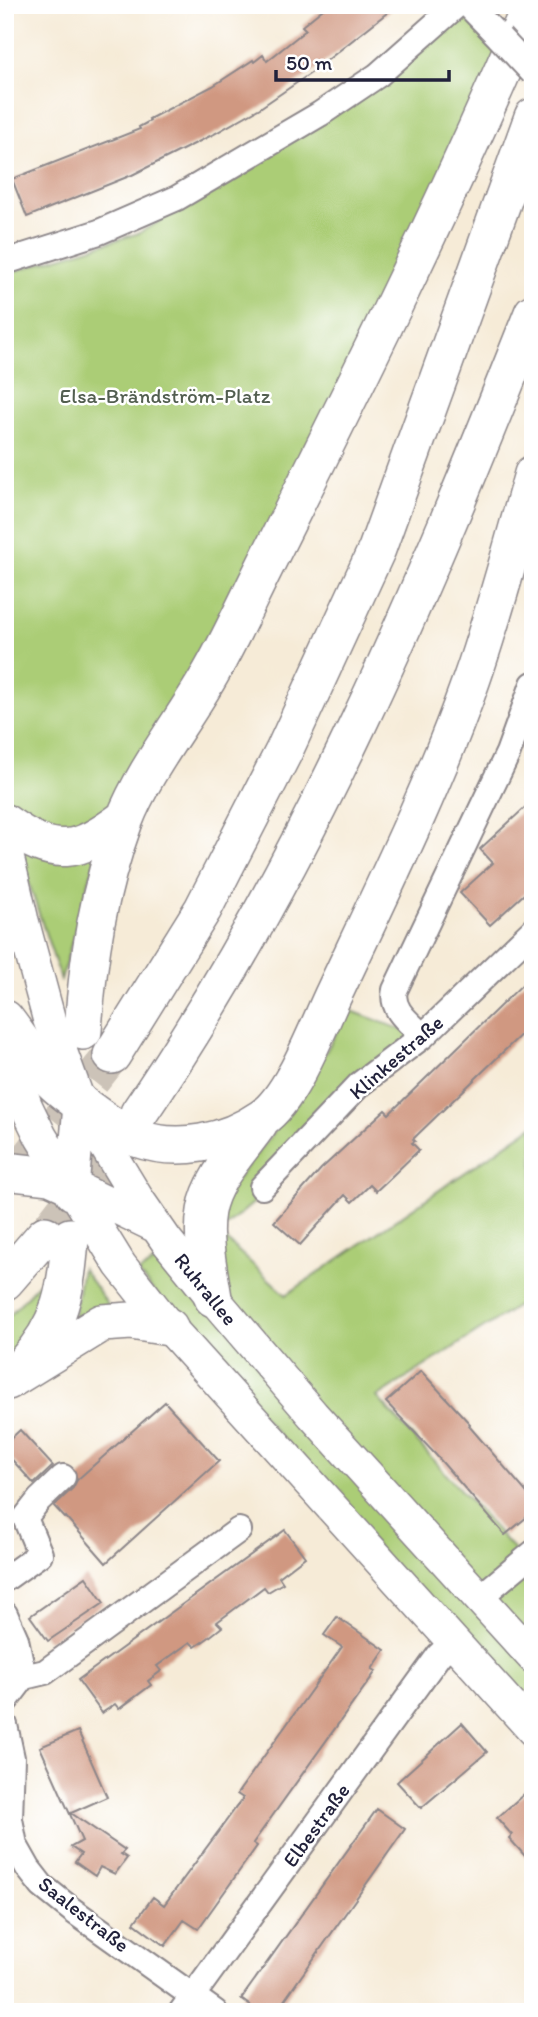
<svg xmlns="http://www.w3.org/2000/svg" width="538" height="2017" font-family="Itim,sans-serif">
  <style>
    .green { fill: #abcd76; stroke: #667858; stroke-width: 2 }
    .building { fill: #d09881 }
    .lines { fill: none; stroke-linecap: round; stroke-linejoin: round }
    .highway-tunnel { stroke: #ccc3b8; stroke-width: 37; stroke-dasharray: 37 18; stroke-linecap: butt }
    .minor-casing { stroke: #8c8689; stroke-width: 28 }
    .major-casing { stroke: #8c8689; stroke-width: 35 }
    .highway-casing { stroke: #8c8689; stroke-width: 40 }
    .minor { stroke: #fff; stroke-width: 24 }
    .major { stroke: #fff; stroke-width: 32 }
    .highway { stroke: #fff; stroke-width: 37 }
    .minor-bridge-casing { stroke: #8c8689; stroke-width: 28; stroke-linecap: butt }
    .minor-bridge { stroke: #fff; stroke-width: 24 }
    .labels { text-anchor: middle; dominant-baseline: central; stroke-width: 5; stroke-linejoin: round; paint-order: stroke }
    .park-label { font-size: 21px; fill: #525e50; stroke: #fff }
    .street-label { font-size: 21px; fill: #22223b; stroke: #fff }
  </style>
  <rect width="100%" height="100%" fill="#fff"/>
  <filter id="ink" filterUnits="userSpaceOnUse"><feTurbulence type="fractalNoise" baseFrequency=".0143" numOctaves="2"/><feDisplacementMap in="SourceGraphic" scale="14" xChannelSelector="R" yChannelSelector="G"/><feConvolveMatrix kernelMatrix="1 2 1 2 8 2 1 2 1" color-interpolation-filters="sRGB"/></filter>
  <filter id="wash" filterUnits="userSpaceOnUse"><feTurbulence type="fractalNoise" baseFrequency=".00686" numOctaves="4" result="noise"/><feDisplacementMap in="SourceGraphic" scale="28" xChannelSelector="R" yChannelSelector="G"/><feGaussianBlur stdDeviation="1.57" result="paint"/><feColorMatrix in="noise" values="0 0 0 0 0 0 0 0 0 0 0 0 0 0 0 0 0 1.4 0 .05"/><feComposite in="paint" operator="in"/></filter>
  <g filter="url(#wash)">
    <rect width="100%" height="100%" fill="#f6ebd7"/>
    <path class="green" d="M459 5 510 51 199 689 108 815 61 980 5 811V274L139 233 188 205Z
      M349 1010 419 1036 260 1185 257 1200 225 1227 219 1226 224 1196 299 1100Z
      M533 1126V1296L377 1397 533 1571V1727L138 1273 211 1226 286 1295Z
      M82 1268 111 1309 73 1322Z
      M50 1271 52 1296 5 1365V1320Z"/>
    <g id="blocks">
      <path class="building" d="M328 5H397L311 73 260 108 214 134 132 175 27 217 12 179 140 129 139 127 150 121 149 119 213 86 253 60 254 62 263 55 267 61 306 30 302 26Z
        M533 800V886L490 925 460 893 493 863 480 849Z
        M533 974V1023L413 1139 415 1141 412 1143 419 1150 390 1178 376 1191 370 1185 352 1202 345 1195 300 1245 274 1222 321 1169 385 1110 389 1114Z
        M421 1371 470 1424 469 1426 533 1500V1512L505 1535 436 1455 386 1402Z
        M165 1402 219 1461 106 1563 66 1517 65 1518 54 1506 73 1488 77 1480Z
        M20 1430 53 1466 34 1484 5 1452V1444Z
        M285 1530 305 1557 279 1577 283 1583 268 1592 264 1587 217 1622 222 1627 208 1638 195 1647 190 1642 157 1666 161 1671 148 1681 151 1685 119 1709 115 1704 102 1713 78 1680Z
        M86 1577 104 1603 48 1641 30 1616Z
        M337 1617 385 1650 372 1669 376 1671 253 1843 257 1846 198 1929 184 1920 165 1946 134 1923 153 1897 164 1905 243 1798 237 1794 342 1647 324 1635Z
        M462 1723 487 1752 421 1808 397 1782Z
        M78 1731 107 1797 71 1813 125 1850 121 1854 127 1858 115 1874 100 1867 95 1876 75 1862 81 1854 71 1847 82 1841 40 1747Z
        M533 1786V1865L509 1838 512 1835 497 1818Z
        M377 1809 405 1829 276 2012H259L241 1999Z"/>
    </g>
  </g>
  <g filter="url(#ink)">
    <use href="#blocks" fill-opacity="0" stroke="#8c8689" stroke-width="2"/>
    <g class="lines">
      <path class="highway-tunnel" d="M23 1166 112 1055
        M45 1235 130 1125"/>
      <g class="minor-casing">
        <path id="minor" d="M468 5 500 38
          M5 262 99 232 177 198 320 114 378 75 457 5
          M423 1036C410 1023 390 1010 395 990L508 753 533 684
          M262 1187 360 1084 423 1036 533 930
          M5 1579 40 1554 25 1518 39 1500 63 1477
          M479 1598 533 1553
          M5 1614 16 1639 24 1677
          M5 1702 24 1677 45 1672 239 1530
          M5 1725 12 1758 10 1819 15 1845 28 1868 42 1886 72 1910 215 2012
          M181 2012 439 1655 453 1642"/>
      </g>
      <g class="major-casing">
        <path id="major" d="M5 846 22 919 49 1019 80 1104 137 1198 166 1240 213 1298 313 1415 533 1657
          M5 1048 26 1106 41 1137 120 1265 169 1327 533 1730
          M72 1186 155 1226
          M72 1194 80 1099"/>
      </g>
      <g class="highway-casing">
        <path id="highway" d="M5 823C56 859 77 854 125 818
          M5 1019C21 1040 35 1062 53 1082 64 1093 78 1102 91 1111 105 1121 119 1132 136 1138 178 1153 226 1143 262 1118 293 1097 318 1026 335 991 383 889 433 788 471 681 495 613 513 543 533 474
          M83 1031C88 956 98 892 124 821 144 769 186 718 213 669 231 637 247 602 264 568 357 382 450 196 531 5
          M112 1055 203 909 284 751 377 549 533 117
          M139 1113C308 865 423 590 533 313
          M5 1171 50 1176 72 1186
          M5 1281 45 1235
          M213 1298C209 1271 201 1239 206 1211 211 1179 241 1149 259 1123
          M24 1364C61 1325 67 1289 70 1237
          M8 1381 102 1323 131 1321 169 1327"/>
      </g>
      <use href="#minor" class="minor"/>
      <use href="#major" class="major"/>
      <use href="#highway" class="highway"/>
      <g class="minor-bridge-casing">
        <path id="minor-bridge" d="M500 38 533 73"/>
      </g>
      <use href="#minor-bridge" class="minor-bridge"/>
    </g>
  </g>
  <g class="labels">
    <g class="park-label">
      <text x="165" y="395">Elsa-Brändström-Platz</text>
    </g>
    <g class="street-label">
      <text transform="translate(396 1057) rotate(-41)">Klinkestraße</text>
      <text transform="translate(206 1289) rotate(51)">Ruhrallee</text>
      <text transform="translate(316 1825) rotate(-54)">Elbestraße</text>
      <text transform="translate(84 1914) rotate(38)">Saalestraße</text>
    </g>
  </g>
  <rect width="538" height="2017" fill="none" stroke="#fff" stroke-width="28"/>
  <path d="M276 70v10h173v-10" fill="none" stroke="#22223b" stroke-width="3.5"/>
  <text x="286" y="70" font-size="21" fill="#22223b" stroke="#ffffff" stroke-width="5" paint-order="stroke">50 m</text>
</svg>
